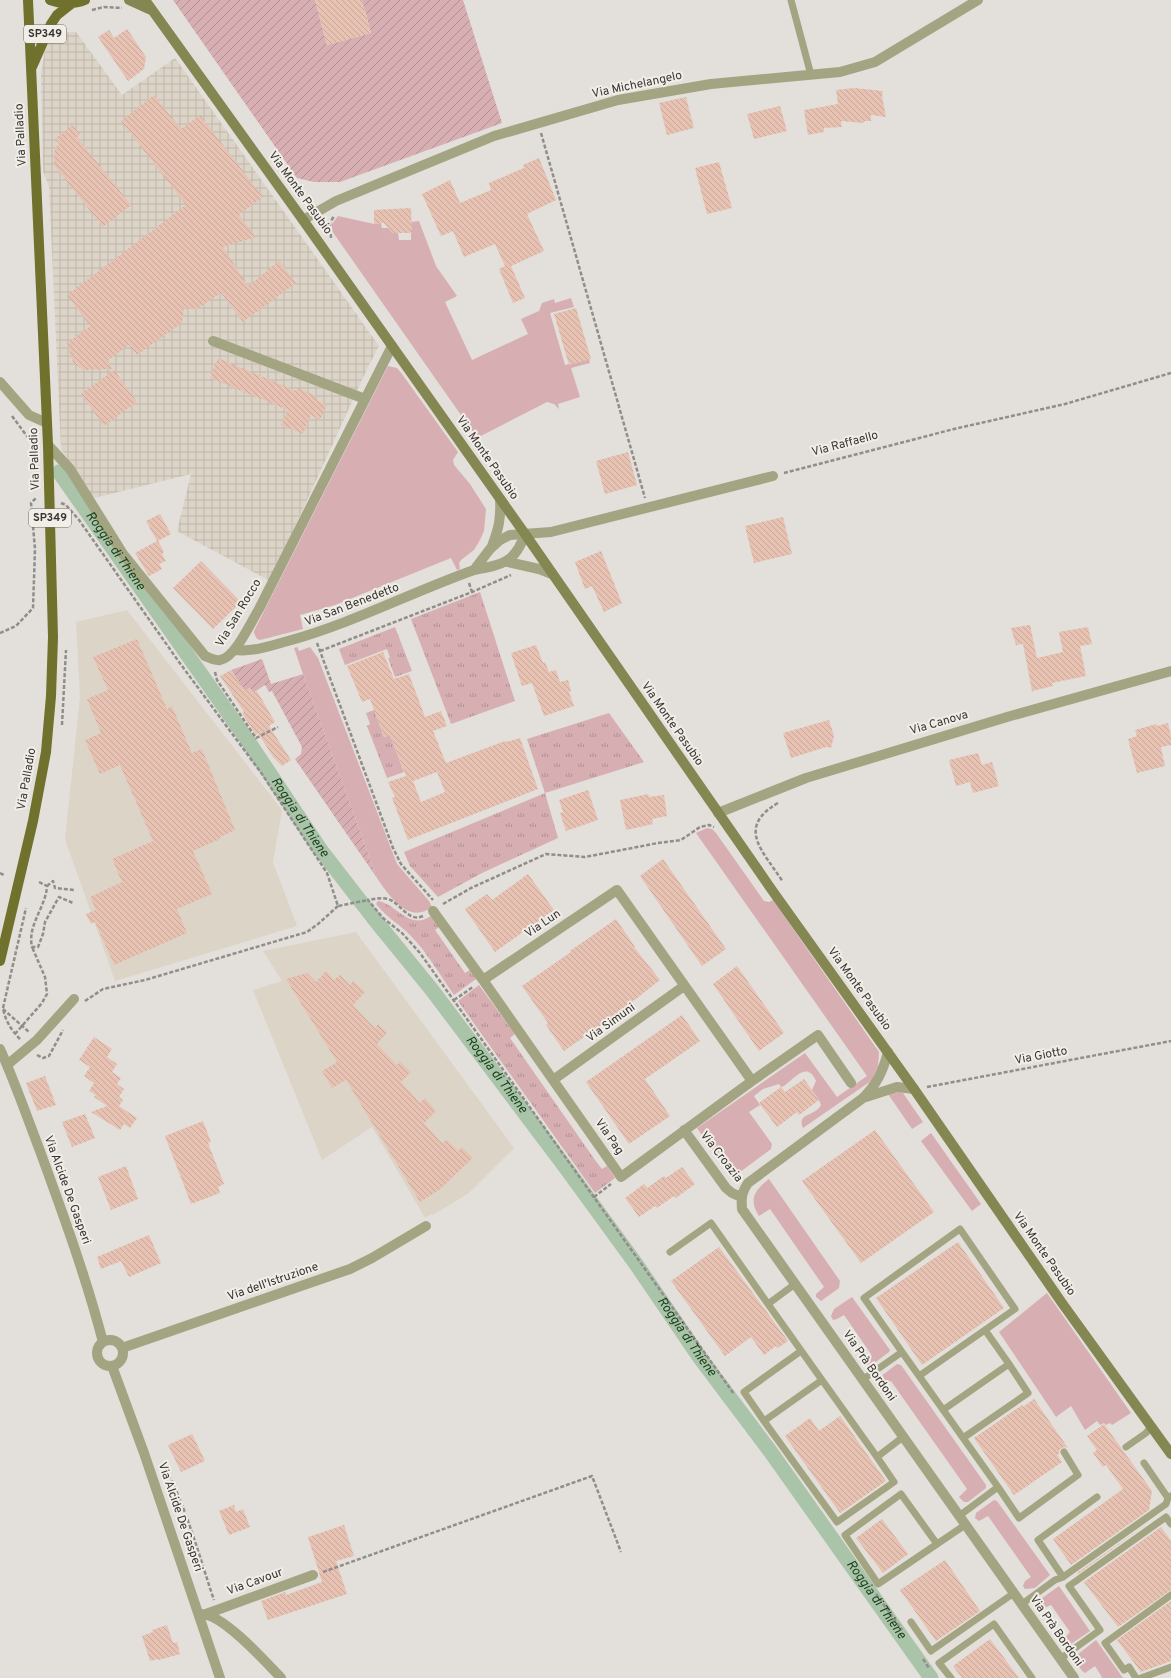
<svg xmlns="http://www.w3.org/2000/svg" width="1171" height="1678" font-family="Overpass,sans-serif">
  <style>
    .built { fill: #ddd4c8 }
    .industrial { fill: url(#industrial-grid) }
    .grass { fill: #d7afb3 }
    .park { fill: url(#park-tufts) }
    .garden { fill: url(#garden-furrows) }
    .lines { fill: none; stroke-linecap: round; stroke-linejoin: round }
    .canal { stroke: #aac4a9; stroke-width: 15 }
    .building { fill: url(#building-back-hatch); fill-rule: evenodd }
    .path { stroke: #908d8a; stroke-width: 2.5; stroke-dasharray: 4 2; stroke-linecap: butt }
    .lane { stroke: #a2a482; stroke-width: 7 }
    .street { stroke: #a2a482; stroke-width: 10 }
    .secondary { stroke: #848752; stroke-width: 10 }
    .primary { stroke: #6f712c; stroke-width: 10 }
    .labels { text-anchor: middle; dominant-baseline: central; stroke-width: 4; stroke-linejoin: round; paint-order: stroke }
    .shield { fill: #f1ede7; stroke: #6f6c69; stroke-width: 1 }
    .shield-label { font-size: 11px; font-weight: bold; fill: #373533 }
    .street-label { font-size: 12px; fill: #373533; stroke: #f1ede7 }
    .water-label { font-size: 13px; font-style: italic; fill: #19401a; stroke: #f1ede7 }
  </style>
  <defs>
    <pattern id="industrial-grid" width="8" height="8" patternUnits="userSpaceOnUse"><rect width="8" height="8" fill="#ddd4c8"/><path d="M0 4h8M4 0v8" fill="none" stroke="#beb7ac"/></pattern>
    <pattern id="park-tufts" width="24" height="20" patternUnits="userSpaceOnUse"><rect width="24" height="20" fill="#d7afb3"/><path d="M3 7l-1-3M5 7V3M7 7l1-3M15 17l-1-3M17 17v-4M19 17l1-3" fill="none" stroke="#af8f92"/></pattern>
    <pattern id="garden-furrows" width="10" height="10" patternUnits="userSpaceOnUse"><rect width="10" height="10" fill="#d7afb3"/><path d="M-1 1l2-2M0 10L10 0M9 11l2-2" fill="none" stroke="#af8f92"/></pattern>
    <pattern id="building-back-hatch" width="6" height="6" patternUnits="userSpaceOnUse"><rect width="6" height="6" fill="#e7c2b2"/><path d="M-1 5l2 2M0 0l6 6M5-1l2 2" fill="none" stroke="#c7a79a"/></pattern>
  </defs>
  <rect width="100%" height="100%" fill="#e3dfda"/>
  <path class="built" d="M127 610 282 810 273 862 297 926 115 981 65 839 80 697 76 622Z
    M356 932 514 1148 469 1193 433 1215 431 1214 425 1218 372 1127 322 1160 253 990 282 981 263 951Z"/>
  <path class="industrial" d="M76 32 122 95 175 58 379 346 368 367 270 581 177 531 191 474 94 498 61 449 49 187 43 171 41 74 45 50 53 33Z"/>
  <path class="grass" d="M338 216 374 224 381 223 382 228H388L398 233 399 240H411V222L419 221 436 266 457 296 445 302 472 360 528 334 521 319 539 311 542 303 554 299 555 303 571 298 574 307 550 313 565 365 589 359 590 363 571 368 580 397 558 404 559 409 554 404 547 402 477 438 332 231V224Z
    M388 366 397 368 402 374 458 452 453 460 454 465 470 484 486 509 484 531 480 540 474 550 461 560 459 563 460 569 457 570 451 558 335 605 300 615 303 629 260 640 257 639 254 633V631Z
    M297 647 299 651 310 647 318 658 397 864 429 901 432 907C409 925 389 896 377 878L303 674 294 648Z
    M707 828 712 829 716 833 764 901 769 902 773 900 879 1052 878 1067 871 1081 803 1128C796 1113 816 1116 821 1105L819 1100 812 1090 816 1081C807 1061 795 1078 784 1086L781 1087 779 1084 763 1089 754 1096 760 1105 749 1112 772 1144 771 1149 732 1178 697 1128 805 1053 837 1097 867 1076 696 833Z
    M899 1092 903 1093 923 1122 912 1129 888 1094Z
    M931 1133 981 1204 972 1211 921 1141Z
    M769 1179 840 1281 839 1288 821 1301 816 1297V1294L824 1287 770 1209 759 1216C748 1199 755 1190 769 1179Z
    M1047 1293 1131 1413 1112 1425 1110 1423 1106 1425 1104 1423 1100 1425 1097 1421 1085 1430 1071 1406 1056 1417 999 1332Z
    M852 1297 890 1350 889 1352 872 1365 867 1366 865 1364 864 1359 871 1354 844 1315 837 1319 833 1320 831 1316 834 1309Z
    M897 1364 901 1365 986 1485V1488L968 1502H964L959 1497 967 1489 891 1381 883 1385 878 1383 880 1377Z
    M994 1500 997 1501 1050 1575 1035 1588 1025 1589 1023 1586 1025 1581 1031 1577 988 1516 979 1521 975 1518 976 1513Z
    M1059 1586 1090 1631 1068 1646 1064 1645 1062 1641 1070 1632 1051 1605 1041 1609 1037 1606 1038 1601Z
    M1096 1640 1123 1678H1101L1102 1677 1095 1666 1085 1673C1079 1669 1076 1662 1077 1655Z"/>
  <path class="park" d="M480 592 515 701 451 724 411 619Z
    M395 627 412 671 395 677 388 658H390L387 649 345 665 339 649Z
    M374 710 384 737 390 735 404 772 387 778 367 726 370 724 366 713Z
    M609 713 644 762 545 793 558 838 482 873 438 897 410 866 404 852 545 793 527 739Z
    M378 901C397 904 409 931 431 916L439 927 435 930 465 973 470 970 476 979 454 995C440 975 427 952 410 935 399 924 386 917 376 904Z
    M479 985 515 1034 510 1038 595 1160 602 1169 607 1166 615 1178 595 1193 458 1001Z"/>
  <path class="garden" d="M173 0H315L327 45 371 33 365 10 354 0H463L502 123 340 182H314L297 178Z
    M262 659 271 684 303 674 377 878 295 759 301 754 302 747 272 691 269 692 265 685 253 693 250 688 245 691 231 670Z"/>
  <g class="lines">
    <path class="canal" id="s1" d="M59 472 248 741 320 849 375 920 432 990 566 1168 636 1264 700 1358 770 1451 931 1678"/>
  </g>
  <path class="building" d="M315 0H362L371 33 327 45Z
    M127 29 146 57 144 69 128 81 98 37 109 30 114 38Z
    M854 88 883 91 882 96 886 117 871 115V121H864V123L841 121 842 127 824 128V132L808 135 804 110 838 104 836 90Z
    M154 95 181 129 200 115 263 197 239 215 256 237 223 247 248 286 279 261 296 283 243 322 221 293 197 309 184 308 182 323 137 355 129 345 107 361 113 369 83 370 73 362 67 343 90 326 67 295 186 205 121 121Z
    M686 97 694 128 667 135 659 103Z
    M780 106 787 131 754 139 747 114Z
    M72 125 80 134 77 137 131 205 103 227 54 165 55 148 60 144 55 139Z
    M539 158 556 200 527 214 544 251 511 266 525 298 513 303 499 269 505 266 495 244 464 257 453 231 441 236 422 194 450 180 460 203 491 190 489 183 524 168 523 165Z
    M719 162 732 208 707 214 695 168Z
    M411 208 412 233H392L384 223 374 224V210Z
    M576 308 591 359 569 365 554 314Z
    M218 358 296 391 298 388 316 396V400L327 405 320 420 311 415 303 434 281 425 288 410 210 378Z
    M114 370 137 402 104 426 81 394Z
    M628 452 637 485 605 494 596 461Z
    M160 514 171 534 158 541 164 552 162 554 166 561 159 564 162 569 149 576 135 553 157 541 146 521Z
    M783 517 792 554 754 563 745 526Z
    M601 551 622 603 604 612 592 586 585 589 575 562Z
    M201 561 241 602 213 629 173 588Z
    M1030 625 1037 658 1063 652 1059 632 1088 627 1092 644 1080 646 1086 676 1052 683 1053 686 1032 691 1023 644 1016 645 1011 628Z
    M137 639 167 709 172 706 192 753 202 749 235 830 220 837V839L193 851 212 894 177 909 187 933 114 965 95 922 91 924 86 914 96 910 90 897 122 882 112 859 153 841 120 765 100 774 85 740 101 733 87 699 108 690 93 657Z
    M536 645 543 663 545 662 549 672 556 670 560 682 568 680 571 691 569 692 574 706 544 716 532 683 522 686 511 653Z
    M383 652 394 679 409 674 425 717 441 711 447 726 433 731 446 763 505 741 506 742 520 738 538 789 408 840 392 798 395 797 388 782 406 776 390 735 384 737 370 699 362 702 347 666ZM437 772 445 792 421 802 413 781Z
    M231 670 245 691 250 688 253 693 257 691 275 722 269 726 291 760 282 766 273 757 258 733 256 735 242 713 244 712 220 676Z
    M829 720 834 736 831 748 826 747 791 758 783 733Z
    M1168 723 1171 736V745L1161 747 1165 766 1137 773 1128 739 1137 736 1135 730 1156 724 1157 726Z
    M978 753 982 765 992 762 999 786 973 793 970 782 956 786 949 760Z
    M588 790 598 820 566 831 560 813 563 812 559 800Z
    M648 794 649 797 664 795 667 816 652 819 653 824 626 830 620 800Z
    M663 859 726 949 702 966 640 876Z
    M528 874 554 910 495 952 465 909 487 894 492 900Z
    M616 919 635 947H634L660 980 614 1016 564 1051 546 1025 548 1023 522 986 571 952 570 951Z
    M737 966 784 1033 759 1051 713 984Z
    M326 971 334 980 340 975 350 985 353 981 365 992 353 1005 375 1028 378 1024 387 1033 377 1044 397 1065 400 1061 411 1072 401 1082 420 1103 425 1098 436 1111 424 1123 442 1143 447 1140 458 1151 462 1147 473 1158 439 1190 420 1202 346 1080 332 1088 322 1071 337 1062 286 979 307 973 316 982Z
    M682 1015 700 1041 645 1079 670 1116 629 1144 586 1082Z
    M94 1037 112 1049 107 1057 117 1064 112 1072 121 1078 117 1084 124 1089 119 1097 123 1100 119 1106 137 1118 130 1128 124 1124 120 1130 91 1112 107 1106 94 1097 96 1095 89 1091 94 1083 84 1076 90 1067 79 1060Z
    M45 1076 56 1105 37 1111 26 1083Z
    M804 1079 819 1100 799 1115 797 1112 777 1127 759 1103 781 1087 785 1092Z
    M85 1114 95 1138 72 1147 62 1122Z
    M203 1121 211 1142 208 1143 224 1184 218 1187 220 1193 191 1204 165 1136Z
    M875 1130 934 1212 861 1263 802 1181Z
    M126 1166 138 1199 111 1210 98 1177Z
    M682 1167 695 1184 676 1198 674 1196 657 1208 655 1206 639 1217 625 1198 644 1184 647 1188 664 1176 666 1178Z
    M149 1235 161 1263 129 1277 121 1261 101 1269 97 1257Z
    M958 1242 1004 1308 922 1365 876 1298Z
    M719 1247 788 1341 778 1348 776 1346 764 1355 751 1337 725 1356 671 1281Z
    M1034 1399 1068 1448 1064 1447 1059 1450V1454L1057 1455 1062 1462 1014 1495 974 1438 1022 1405 1023 1407Z
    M840 1416 886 1481 840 1513 785 1436 810 1418 819 1431Z
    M1104 1424 1152 1491 1149 1510 1071 1565 1053 1539 1123 1489 1106 1465 1103 1467 1093 1453 1097 1450 1087 1436Z
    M192 1434 205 1461 181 1472 168 1445Z
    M234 1505 236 1512 243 1509 250 1527 229 1535 219 1511Z
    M882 1519 908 1554 883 1573 856 1538Z
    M1147 1524 1078 1574 1077 1573Z
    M344 1525 354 1556 336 1561 347 1594 268 1620 261 1601 285 1592 286 1595 322 1582 308 1537Z
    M1161 1527 1171 1541V1590L1118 1627 1084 1582Z
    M945 1560 980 1611 936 1641 900 1590Z
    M1171 1601V1661L1141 1672 1117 1640Z
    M167 1625 173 1643 177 1642 180 1654 159 1660 158 1659 150 1661 142 1636 153 1632 152 1630Z
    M990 1639 1019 1678H962L953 1666Z"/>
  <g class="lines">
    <path class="path" d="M92 10 104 7 122 8
      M541 133 645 498
      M331 238 330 223 334 216
      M12 416 35 447
      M784 473 954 429 1065 404 1171 373
      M61 503 66 505 79 520 179 662 262 774 327 873 338 906 368 900
      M469 583 472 592
      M0 633 16 626 33 608 35 549 31 503 36 498
      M317 643 393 848 401 864 433 900
      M320 651 472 592 511 575
      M215 672 217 680 256 738 278 727
      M62 725 66 650
      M778 803C735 828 764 852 783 882
      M0 873 4 875
      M39 882 47 886C46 907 27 925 32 947H38L43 934 45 922 59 897 73 903
      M47 886 53 881 55 888 74 890
      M443 904 471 888 546 854 585 857 658 843 681 840 700 827 709 825 714 827
      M423 916C408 923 400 902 388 899 381 897 375 899 368 900L383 918 402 933 420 953 734 1394
      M454 1000 473 987
      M85 1001 103 989 145 980 307 932 318 924 338 906
      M3 1009 29 1032
      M15 1034 42 1003 47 994 45 977 32 947
      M20 1039C11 1030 5 1020 3 1008L26 908
      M37 1055 43 1058 49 1056 63 1030
      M927 1087 1171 1041
      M594 1197 611 1184
      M161 1466C178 1478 205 1575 214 1600
      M323 1572 592 1476 621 1552
      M876 1594 902 1630
      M923 1659 929 1668"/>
    <path class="lane" d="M791 0 811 75
      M670 1252 711 1223 768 1304 795 1284
      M768 1304 822 1380 764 1421 744 1392 801 1351
      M902 1352 864 1298 960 1229 1015 1309 919 1376
      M822 1380 877 1457 903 1437
      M862 1380 902 1352 998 1487
      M943 1410 1009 1364 985 1330
      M764 1421 837 1522 894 1482 877 1457
      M963 1438 1028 1393 1009 1364
      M1126 1447 1146 1433 1151 1427
      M1144 1463 1168 1498 1171 1496
      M1097 1497 1038 1540 1063 1577 1166 1504 1168 1498
      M959 1516 998 1487 1019 1518 1078 1475 1064 1452
      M937 1544 901 1494 845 1535 878 1584 965 1525
      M1022 1604 1055 1580 1063 1577
      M911 1622 931 1651 1014 1593
      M1060 1659 1100 1630 1069 1586 1166 1517 1171 1524
      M951 1678 939 1663 994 1624 1032 1678
      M1136 1678 1129 1667 1124 1670 1105 1643 1171 1595
      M1141 1678 1171 1667"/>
    <path class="street" d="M303 220 336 201 494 136 618 100 711 84 840 72 875 62 978 0
      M213 341 365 399
      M0 382 29 415 47 423
      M48 445 70 469 123 554 205 656C210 658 215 661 220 660 235 658 251 622 259 609L392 346
      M525 534C515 563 502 565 474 570L490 549 500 540 510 535 551 532 773 476
      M492 546C499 528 501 518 500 499
      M508 562 539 569 552 574
      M235 650C253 652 270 646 288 641 353 623 412 592 474 570
      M718 813 806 778 1007 717 1171 671
      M433 911 480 976 483 980 621 1177 752 1081 617 890 483 980
      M0 1049C15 1082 27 1117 40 1151 63 1214 86 1277 103 1342
      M888 1052C883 1071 877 1084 863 1098L748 1183C742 1192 741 1197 742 1209L1074 1678
      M7 1065 37 1040 74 999
      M553 1080 684 986
      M752 1081 818 1035 851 1083
      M866 1097 897 1087 914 1089
      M684 1130 726 1188 732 1193 741 1197
      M97 1353a13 13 0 1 1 26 0a13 13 0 1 1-26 0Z
      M122 1348 350 1269 372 1258 426 1226
      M112 1366 144 1453 220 1678
      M201 1614C222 1613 267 1663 281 1678
      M206 1614 313 1575"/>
    <path class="secondary" d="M129 0 151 10
      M145 0 303 220 525 534 774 893 914 1089 1062 1303 1171 1454"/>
    <path class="primary" d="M50 0C61 4 73 5 85 0
      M32 67 51 24 57 15 71 4
      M0 961 33 821 46 752 51 696 53 637 48 445 28 0"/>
  </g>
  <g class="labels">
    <g class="shield">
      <rect x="24" y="25" width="42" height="18" rx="3"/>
      <rect x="29" y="509" width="42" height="18" rx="3"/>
    </g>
    <g class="shield-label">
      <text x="45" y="34">SP349</text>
      <text x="50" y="518">SP349</text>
    </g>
    <g class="street-label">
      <text transform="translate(637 85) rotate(-12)">Via Michelangelo</text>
      <text transform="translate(21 135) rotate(-93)">Via Palladio</text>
      <text transform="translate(300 193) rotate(54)">Via Monte Pasubio</text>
      <text transform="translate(845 444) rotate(-15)">Via Raffaello</text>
      <text transform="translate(487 458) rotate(55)">Via Monte Pasubio</text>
      <text transform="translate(35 459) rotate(-92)">Via Palladio</text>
      <text transform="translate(352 605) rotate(-21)">Via San Benedetto</text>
      <text transform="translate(239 613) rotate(-59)">Via San Rocco</text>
      <text transform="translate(939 723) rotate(-16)">Via Canova</text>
      <text transform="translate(672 724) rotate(55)">Via Monte Pasubio</text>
      <text transform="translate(27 779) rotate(-80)">Via Palladio</text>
      <text transform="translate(543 924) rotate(-34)">Via Lun</text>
      <text transform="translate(859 989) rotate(54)">Via Monte Pasubio</text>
      <text transform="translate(611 1023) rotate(-36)">Via Simuni</text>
      <text transform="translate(1041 1056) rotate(-11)">Via Giotto</text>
      <text transform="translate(609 1137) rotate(55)">Via Pag</text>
      <text transform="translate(721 1157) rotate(52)">Via Croazia</text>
      <text transform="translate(67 1190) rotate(70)">Via Alcide De Gasperi</text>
      <text transform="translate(1044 1254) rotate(55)">Via Monte Pasubio</text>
      <text transform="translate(273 1282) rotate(-19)">Via dell'Istruzione</text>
      <text transform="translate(869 1366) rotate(55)">Via Prà Bordoni</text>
      <text transform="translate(180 1517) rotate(71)">Via Alcide De Gasperi</text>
      <text transform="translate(255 1582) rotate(-20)">Via Cavour</text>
      <text transform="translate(1056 1631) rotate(55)">Via Prà Bordoni</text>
    </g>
    <g class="water-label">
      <text stroke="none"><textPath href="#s1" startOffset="97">Roggia di Thiene</textPath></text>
      <text stroke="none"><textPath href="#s1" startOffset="421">Roggia di Thiene</textPath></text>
      <text stroke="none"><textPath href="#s1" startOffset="745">Roggia di Thiene</textPath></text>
      <text stroke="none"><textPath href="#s1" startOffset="1069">Roggia di Thiene</textPath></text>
      <text stroke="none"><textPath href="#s1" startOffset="1393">Roggia di Thiene</textPath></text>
    </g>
  </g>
</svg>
